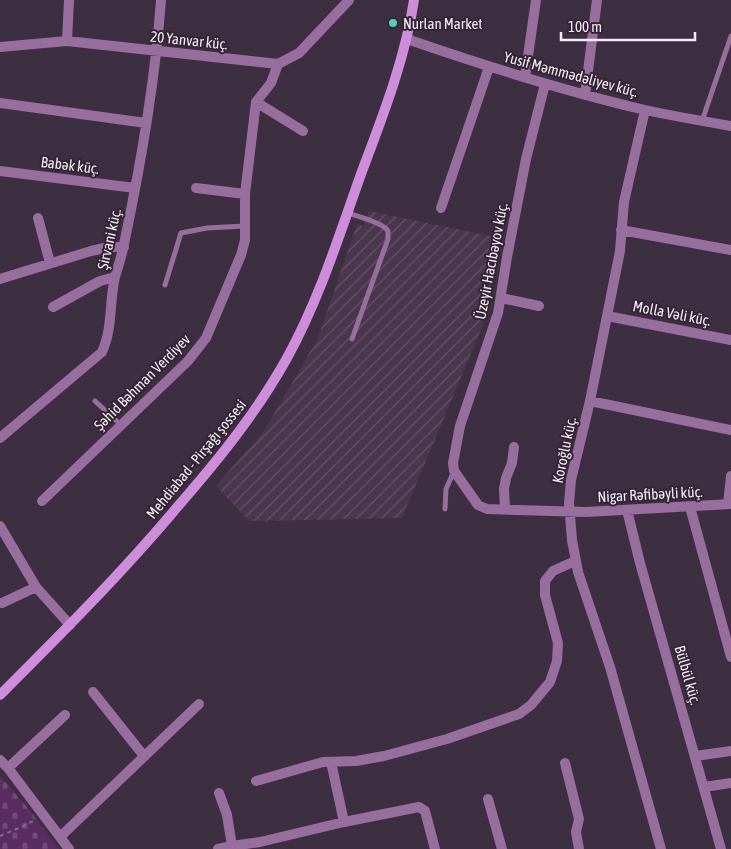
<svg xmlns="http://www.w3.org/2000/svg" width="731" height="849" font-family="'Asap Condensed',sans-serif">
  <style>
    .industrial { fill: url(#industrial-furrows) }
    .cemetery { fill: url(#cemetery-stones) }
    .lines { fill: none; stroke-linecap: round; stroke-linejoin: round }
    .path { stroke: #7e7081; stroke-width: 2; stroke-dasharray: 4 4; stroke-linecap: butt }
    .lane { stroke: #976e9e; stroke-width: 5 }
    .street { stroke: #976e9e; stroke-width: 10 }
    .secondary { stroke: #ce8dda; stroke-width: 10 }
    .poi-dot { fill: #58cebf; stroke: #342436; stroke-width: 2 }
    .labels { text-anchor: middle; dominant-baseline: central; stroke-width: 4; stroke-linejoin: round; paint-order: stroke }
    .poi-label { font-size: 15px; fill: #f5eaf7; stroke: #342436; text-anchor: start }
    .street-label { font-size: 15px; fill: #f5eaf7; stroke: #342436 }
  </style>
  <defs>
    <pattern id="industrial-furrows" width="10" height="10" patternUnits="userSpaceOnUse" patternTransform="scale(1.25)"><rect width="10" height="10" fill="#4a364e"/><path d="M-1 1l2-2M0 10L10 0M9 11l2-2" fill="none" stroke="#655368"/></pattern>
    <pattern id="cemetery-stones" width="16" height="16" patternUnits="userSpaceOnUse" patternTransform="scale(1.25)"><rect width="16" height="16" fill="#592d61"/><path d="M2 7V4a2 2 0 0 1 4 0v3zM10 15v-3a2 2 0 0 1 4 0v3z" fill="#714c78"/></pattern>
  </defs>
  <rect width="100%" height="100%" fill="#3e2e41"/>
  <path class="industrial" d="M369 211 500 238 488 313 402 518 249 521 216 486 264 431 318 338 357 224 364 226Z"/>
  <path class="cemetery" d="M0 776 28 808 59 849H0Z"/>
  <g class="lines">
    <path class="path" d="M0 836 19 828 35 820"/>
    <path class="lane" d="M702 121 731 36
      M348 213C356 216 384 223 388 231 388 232 388 237 388 239L352 339
      M165 285 181 233 207 228 245 226
      M95 401 121 425
      M445 509 446 489 454 471"/>
    <path class="street" d="M407 39C485 66 564 91 645 110 673 116 702 121 731 126
      M67 41 69 0
      M0 47 67 41 278 64 299 53 349 0
      M525 77 536 0
      M545 84 526 159 507 257 498 313 460 426 453 463 454 471 459 478 478 505 487 509 586 512 731 504
      M585 95 597 0
      M256 102 303 131
      M0 103 146 123
      M645 110 624 202 620 251 590 401 571 480 569 503 572 540 578 572 610 667 661 849
      M0 171 135 188
      M196 188 245 194
      M441 208 489 67
      M38 218 50 263
      M621 230 731 250
      M0 279 91 251 109 247H124
      M501 298 539 306
      M53 307 100 281 115 277
      M607 316 731 340
      M590 401 731 430
      M0 438 102 352C113 328 109 302 115 277 118 266 122 256 124 244 141 164 155 82 161 0
      M42 501 188 361 206 338 241 255 245 240V194L256 102 271 83 278 64
      M728 504 731 476
      M690 507 731 657
      M505 509 504 489 506 478 512 463 514 447
      M627 510 640 563 721 849
      M0 526 36 587 70 625
      M2 603 36 587
      M93 692 144 756
      M695 756 731 751
      M0 760 8 768 69 849
      M331 762 344 822
      M565 763 579 819 576 832 579 849
      M8 768 65 715
      M256 781 323 762 356 761 384 756 447 739 519 714 531 705 550 682 557 661 558 643 545 595V581L553 571 575 561
      M704 787 731 783
      M219 793 227 815 232 846 260 842 344 822 419 807 425 811 435 849
      M488 799 502 849
      M60 837 199 704
      M218 849 232 846V849"/>
    <path class="secondary" d="M0 695C62 633 123 572 179 505 219 459 257 412 287 358 319 300 339 236 361 174 382 118 405 60 414 0"/>
  </g>
  <circle class="poi-dot" cx="393" cy="23" r="5"/>
  <g class="labels">
    <g class="poi-label">
      <text x="403" y="23">Nurlan Market</text>
    </g>
    <g class="street-label">
      <text transform="translate(189 40) rotate(6)">20 Yanvar küç.</text>
      <text transform="translate(571 74) rotate(15)">Yusif Məmmədəliyev küç.</text>
      <text transform="translate(70 165) rotate(7)">Babək küç.</text>
      <text transform="translate(109 239) rotate(-77)">Şirvani küç.</text>
      <text transform="translate(491 261) rotate(-79)">Üzeyir Hacıbəyov küç.</text>
      <text transform="translate(672 313) rotate(11)">Molla Vəli küç.</text>
      <text transform="translate(142 382) rotate(-45)">Şəhid Bəhman Verdiyev</text>
      <text transform="translate(564 450) rotate(-78)">Koroğlu küç.</text>
      <text transform="translate(196 459) rotate(-51)">Mehdiabad - Pirşağı şossesi</text>
      <text transform="translate(650 494) rotate(-3)">Nigar Rəfibəyli küç.</text>
      <text transform="translate(688 675) rotate(74)">Bülbül küç.</text>
    </g>
  </g>
  <path d="M561 32v8h134v-8" fill="none" stroke="#f5eaf7" stroke-width="2.5"/>
  <text x="568" y="32" font-size="15" fill="#f5eaf7" stroke="#342436" stroke-width="4" paint-order="stroke">100 m</text>
</svg>
